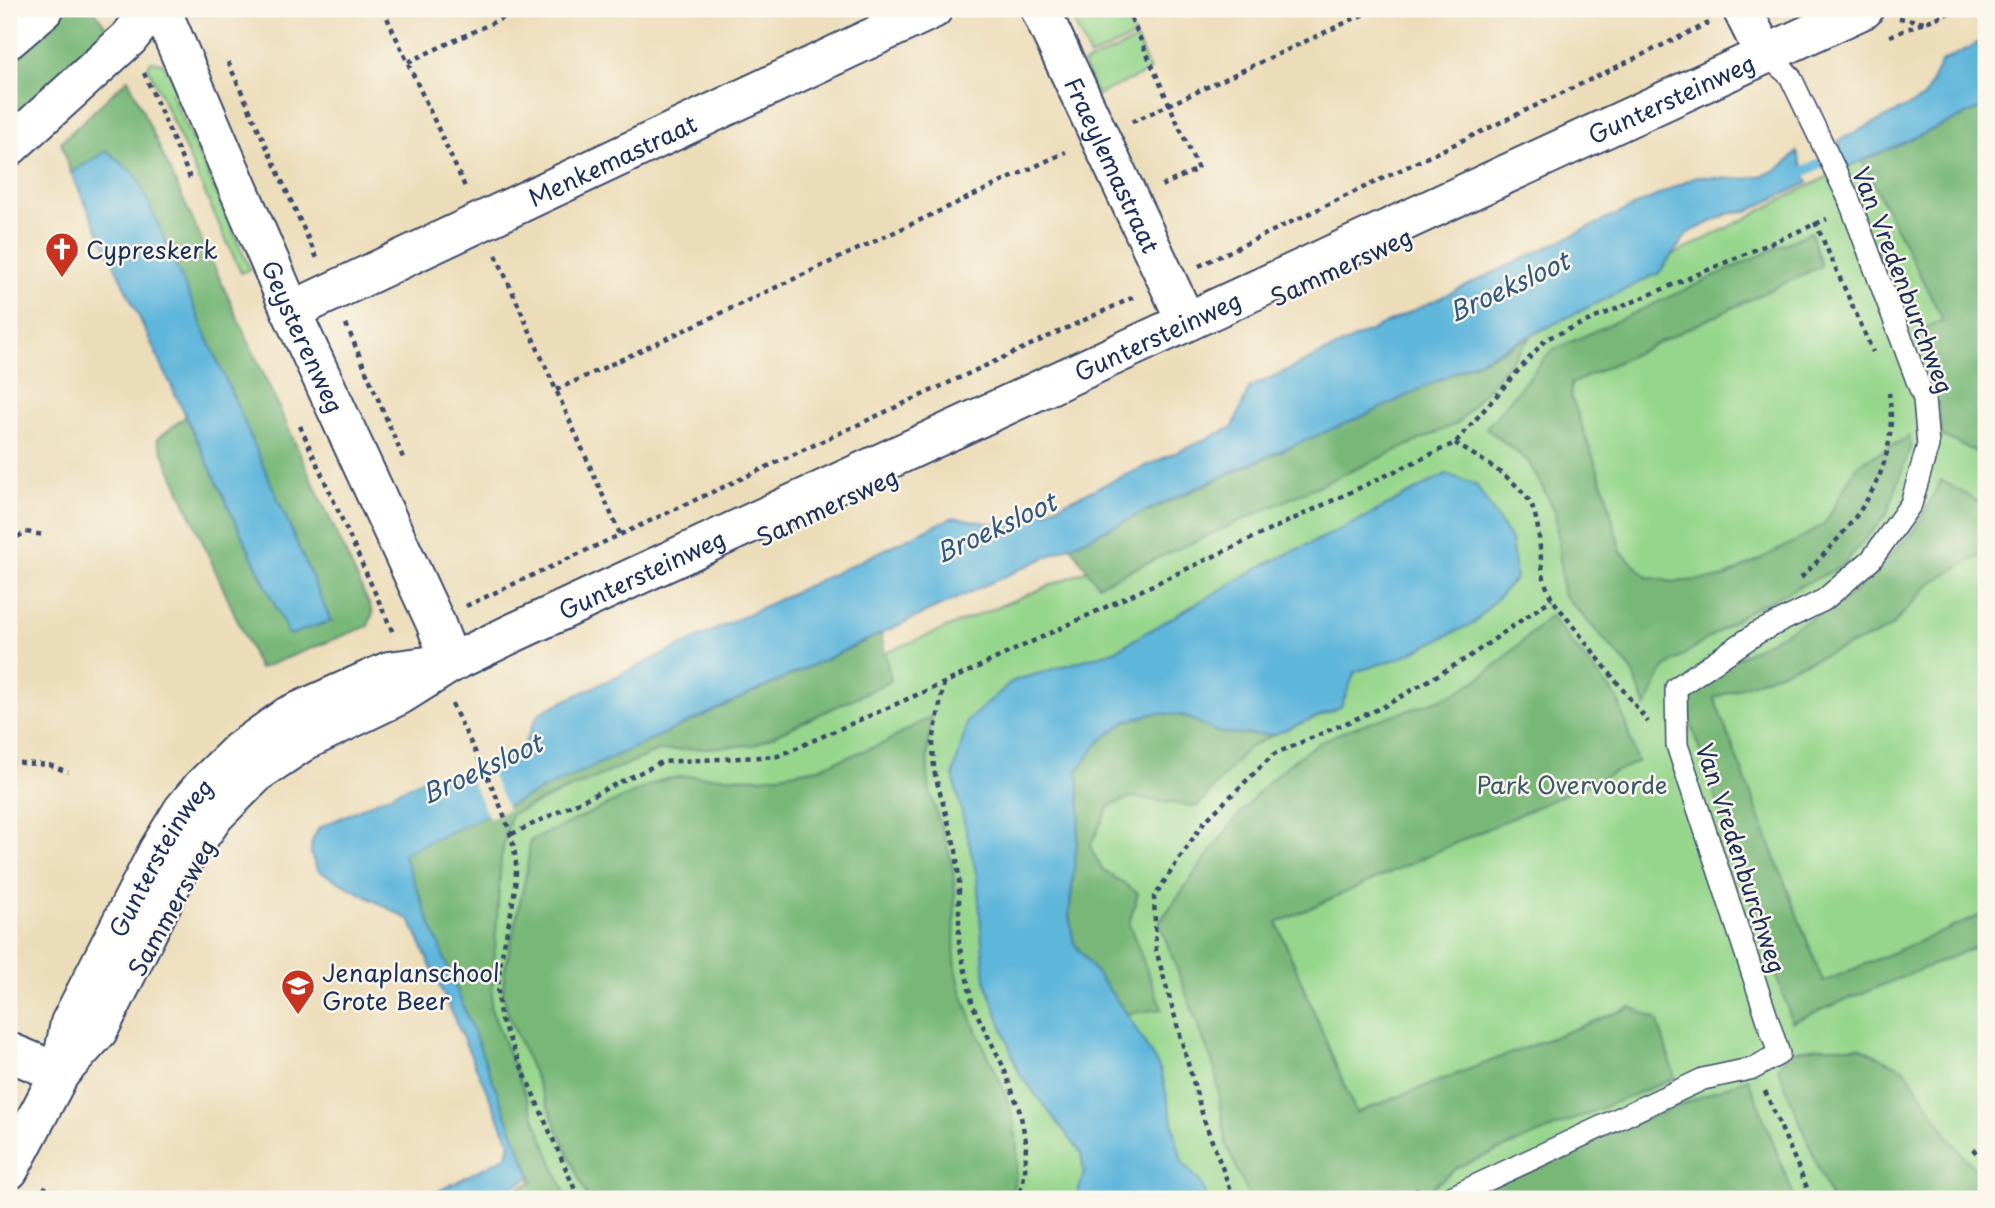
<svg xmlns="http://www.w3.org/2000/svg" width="1995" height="1208" font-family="'Playpen Sans',sans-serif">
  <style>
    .green { fill: #96d68c; stroke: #588275; stroke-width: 2 }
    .forest { fill: #78b778; stroke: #4a736b; stroke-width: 2 }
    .water { fill: #5eb6db; stroke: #3c729c; stroke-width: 2 }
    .pier { fill: #ecddba }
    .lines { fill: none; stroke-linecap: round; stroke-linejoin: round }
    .stream { stroke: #5eb6db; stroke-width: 10 }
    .service-casing { stroke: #3a496c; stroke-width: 24 }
    .minor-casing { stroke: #3a496c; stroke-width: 42 }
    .tertiary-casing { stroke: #3a496c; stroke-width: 42 }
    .path { stroke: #3a496c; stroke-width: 4.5; stroke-dasharray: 5 5; stroke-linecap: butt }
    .service { stroke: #fff; stroke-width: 21 }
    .minor { stroke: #fff; stroke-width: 38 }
    .tertiary { stroke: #fff; stroke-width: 38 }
    .labels { text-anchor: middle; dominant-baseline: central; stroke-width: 5; stroke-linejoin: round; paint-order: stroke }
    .street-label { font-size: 24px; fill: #1b2f5e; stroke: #fbf7ec }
    .poi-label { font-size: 24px; fill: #1b2f5e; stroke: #fbf7ec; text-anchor: start }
    .park-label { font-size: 24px; fill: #3a596a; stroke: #fbf7ec }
    .water-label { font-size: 26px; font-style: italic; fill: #2f5884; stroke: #fbf7ec }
  </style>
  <rect width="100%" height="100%" fill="#fbf7ec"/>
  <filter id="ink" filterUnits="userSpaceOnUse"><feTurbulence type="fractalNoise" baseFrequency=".0143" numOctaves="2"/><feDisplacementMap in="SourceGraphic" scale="14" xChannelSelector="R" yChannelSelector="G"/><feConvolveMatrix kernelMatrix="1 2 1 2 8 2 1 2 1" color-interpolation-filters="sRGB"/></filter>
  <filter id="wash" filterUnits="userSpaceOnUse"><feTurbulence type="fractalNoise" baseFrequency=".00686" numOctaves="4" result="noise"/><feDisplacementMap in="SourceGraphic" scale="28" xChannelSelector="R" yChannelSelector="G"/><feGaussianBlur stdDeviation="1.57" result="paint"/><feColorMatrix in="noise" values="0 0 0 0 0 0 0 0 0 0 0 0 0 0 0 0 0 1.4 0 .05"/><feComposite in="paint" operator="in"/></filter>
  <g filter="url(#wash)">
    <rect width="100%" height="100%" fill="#ecddba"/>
    <path class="green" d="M1068 9H1122L1135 36 1090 57Z
      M1137 40 1150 71 1097 95 1083 64Z
      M151 61 162 63 182 87 171 93 250 269 241 273 148 67Z
      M1986 96V1199H528L531 1177 423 886 459 827 1215 518 1467 360Z"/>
    <path class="forest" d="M68 9H93L106 27 108 40 9 125V61Z
      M128 79 373 613 368 626 259 669 157 439 186 416 289 635 331 621 107 151 71 173 61 142Z
      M1986 106V460L1979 453 1942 436 1931 366 1916 332 1943 320 1862 161Z
      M1811 232 1821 266 1571 384V396L1605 490 1621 552 1647 577 1673 582 1722 578 1800 539 1825 523 1857 465 1910 436V448L1887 514 1841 567 1752 609 1663 669 1646 707 1631 669 1563 594 1555 511 1528 461 1486 428 1551 351Z
      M1531 337 1458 423 1098 585 1071 546C1224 475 1379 409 1531 337Z
      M1941 480 1986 506V552L1931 583 1891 627 1876 635 1714 698 1823 982 1986 913V943L1792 1022 1682 698 1706 675 1845 600 1914 532Z
      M1550 616 1618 699 1637 762 1277 923 1356 1113 1631 1007 1657 1019 1675 1078 1458 1167 1417 1199H1250L1226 1144 1215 1070 1159 922C1204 864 1246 791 1308 750 1356 717 1425 714 1474 682 1501 664 1525 638 1550 616Z
      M881 634 891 681 754 745 658 751 511 814 501 858 491 1009 567 1199H496L534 1181 510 1127 402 854Z
      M1156 713 1185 716 1219 733 1273 735 1248 748 1197 807 1132 797 1109 806 1090 847 1102 869 1138 893 1129 924 1162 1009 1127 1014 1074 943 1069 915 1080 814 1078 770 1100 741 1126 721Z
      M932 716C927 743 925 768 931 795 938 821 949 845 953 871 959 909 949 945 959 982 981 1065 1035 1105 1011 1199H588L509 1017 503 995 504 974 527 870 530 841 661 780 685 776 762 778 818 768 882 744Z
      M1819 1047H1859L1905 1069 1953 1143 1986 1183V1199H1831L1778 1068 1788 1052Z
      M1748 1078 1795 1199H1454L1459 1193Z"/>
    <path class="water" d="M1986 39V106L1848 167 1838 141 1924 98 1941 62Z
      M107 151 137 176 331 621 289 635 71 173Z
      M1797 152 1808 183 1748 211 1728 214 1688 233 1659 273 1375 411 1235 470 403 854 531 1177 488 1199H423L507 1156 510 1143 410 920 319 871C308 855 308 844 319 828L428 777 448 780 520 752 539 713 953 517 1010 527 1233 427 1249 388 1698 176C1737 180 1769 185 1797 152Z
      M1446 474 1476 485 1511 540 1516 578 1474 623 1400 658 1355 672 1341 707 1273 735 1219 733 1185 716 1156 713 1126 721 1100 741 1078 770 1080 814 1069 915 1074 943 1127 1014 1161 1071 1182 1162 1202 1184 1206 1199H1075L1084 1175 1081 1153 1019 1073 985 980 977 877 953 775 968 720 1013 681 1114 651 1262 566 1356 522Z"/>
    <path class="pier" d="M485 762 508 809 489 818 466 769Z"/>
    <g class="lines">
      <path class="stream" d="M1792 177 1854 148
        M503 1199 516 1174"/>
    </g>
  </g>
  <g filter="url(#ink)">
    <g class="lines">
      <g class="service-casing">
        <path id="service" d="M1447 1199 1703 1079 1754 1068 1779 1054 1677 745 1676 688 1757 633 1824 600 1871 560 1911 504 1928 445 1924 399 1848 197 1790 76 1764 53"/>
      </g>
      <g class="minor-casing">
        <g id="minor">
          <path id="s1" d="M161 9 291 311 435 622 451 663"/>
          <path id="s2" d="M1040 9 1186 321"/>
          <path d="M1742 9 1764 53"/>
          <path d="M9 39 44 9"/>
          <path d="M9 147 129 38 152 9"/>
          <path id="s3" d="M291 311 933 9"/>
          <path d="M9 1052 60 1073"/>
        </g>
      </g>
      <g class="tertiary-casing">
        <g id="tertiary">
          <path id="s4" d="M60 1073 70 1023 158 851 183 810 202 787 239 751 288 716 389 671 442 664"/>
          <path id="s5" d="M9 1170 60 1073 98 1031 185 857 215 815 258 772 306 740 400 695 451 663 513 633 1864 9"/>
        </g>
      </g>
      <path class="path" d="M383 9 466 189
        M1127 9 1198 169 1161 186
        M1899 18 1925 22
        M1890 36 1959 9
        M228 62 317 258
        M408 62 522 9
        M144 73 190 178
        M1132 122 1375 9
        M1815 222 1873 352
        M496 255 620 534
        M1199 266 1709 23
        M346 324 404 460
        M556 390 1066 152
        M300 426 394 635
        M1455 443C1479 459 1524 482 1533 509 1544 539 1536 570 1552 599L1648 722
        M9 542 26 532 44 535
        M1801 578C1854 524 1901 474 1889 393
        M466 606 1134 297
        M944 683 933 742 934 771 956 850 959 879V944L973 1006 1003 1066 1020 1112 1026 1142 1025 1173 1018 1199
        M452 704C471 747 516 822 516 867 516 923 490 963 501 1020L579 1199
        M9 762 49 765 68 772
        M512 834 662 762 778 756 944 683 1455 443 1546 339 1827 219
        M1765 1091 1812 1199
        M1973 1149 1986 1164
        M39 1199 47 1184
        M1234 1199 1204 1120 1156 950 1154 897 1204 822 1274 754 1383 707 1467 658 1552 599
        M1407 1199 1420 1188"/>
      <use href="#service" class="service"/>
      <use href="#minor" class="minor"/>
      <use href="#tertiary" class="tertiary"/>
    </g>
  </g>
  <defs>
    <g id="church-pin" transform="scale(1.75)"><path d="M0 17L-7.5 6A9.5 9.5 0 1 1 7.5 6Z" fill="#c8321e" stroke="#fbf7ec"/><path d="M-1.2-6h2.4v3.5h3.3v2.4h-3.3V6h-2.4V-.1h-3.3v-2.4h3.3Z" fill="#fff"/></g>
    <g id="school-pin" transform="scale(1.75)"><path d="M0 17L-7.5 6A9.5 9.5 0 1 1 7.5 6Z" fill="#c8321e" stroke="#fbf7ec"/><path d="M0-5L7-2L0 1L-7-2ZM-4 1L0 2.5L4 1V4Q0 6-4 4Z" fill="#fff"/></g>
  </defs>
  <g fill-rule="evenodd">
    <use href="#church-pin" x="62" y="249"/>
    <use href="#school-pin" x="298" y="986"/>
  </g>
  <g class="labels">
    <g class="street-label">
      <text stroke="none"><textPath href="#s5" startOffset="2040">Guntersteinweg</textPath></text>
      <text stroke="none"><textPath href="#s3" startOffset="355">Menkemastraat</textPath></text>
      <text stroke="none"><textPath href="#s2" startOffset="172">Fraeylemastraat</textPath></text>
      <text transform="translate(1341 266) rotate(-25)">Sammersweg</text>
      <text transform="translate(1904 280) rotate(69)">Van Vredenburchweg</text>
      <text stroke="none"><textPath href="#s5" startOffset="1474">Guntersteinweg</textPath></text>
      <text stroke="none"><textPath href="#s1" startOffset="357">Geysterenweg</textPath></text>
      <text transform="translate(827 506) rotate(-25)">Sammersweg</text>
      <text stroke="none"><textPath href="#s5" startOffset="906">Guntersteinweg</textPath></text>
      <text transform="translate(1742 858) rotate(72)">Van Vredenburchweg</text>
      <text stroke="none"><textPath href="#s4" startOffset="240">Guntersteinweg</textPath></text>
      <text transform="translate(171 907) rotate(-61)">Sammersweg</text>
    </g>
    <g class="poi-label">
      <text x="86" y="249">Cypreskerk</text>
      <text x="322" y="972">Jenaplanschool<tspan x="322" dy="28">Grote Beer</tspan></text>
    </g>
    <g class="park-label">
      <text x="1572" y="784">Park Overvoorde</text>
    </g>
    <g class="water-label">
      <text transform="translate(1508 286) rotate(-25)">Broeksloot</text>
      <text transform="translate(995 527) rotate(-25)">Broeksloot</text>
      <text transform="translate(481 768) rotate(-25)">Broeksloot</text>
    </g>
  </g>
  <rect width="1995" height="1208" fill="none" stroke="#fbf7ec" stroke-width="35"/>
</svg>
